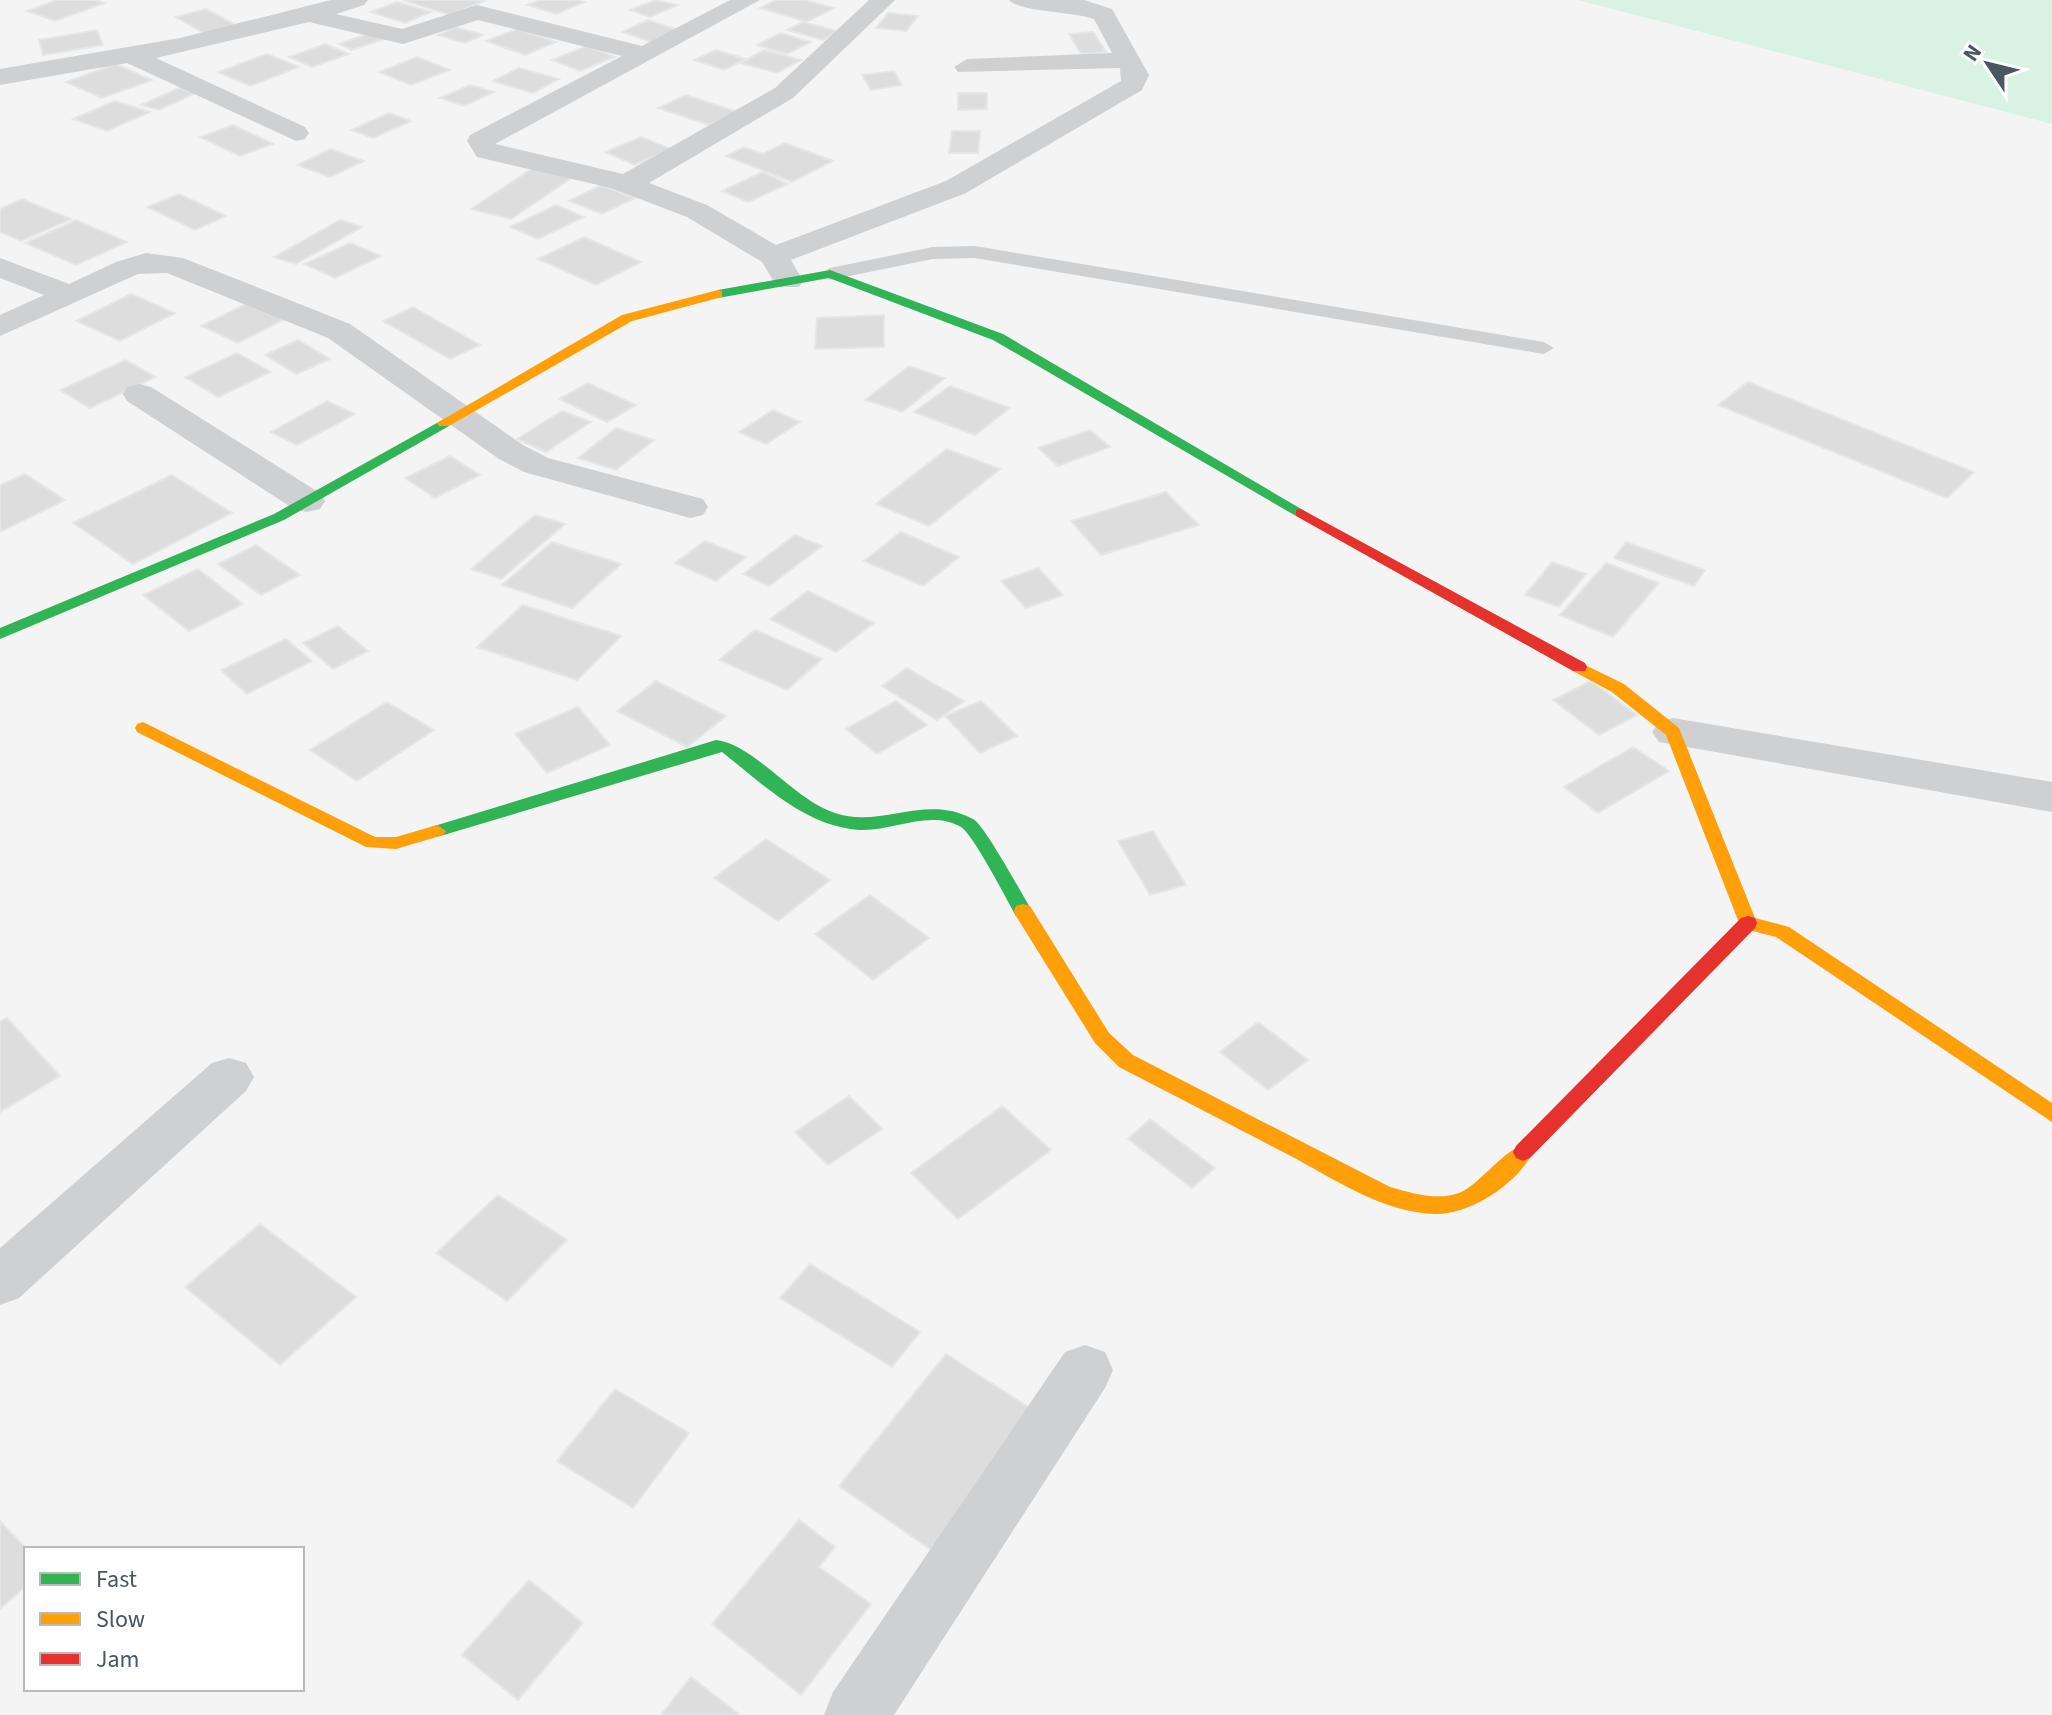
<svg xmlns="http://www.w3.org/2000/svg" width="2052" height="1715" font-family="'Source Sans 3',sans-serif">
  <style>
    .green { fill: #d9f2e3 }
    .building { fill: #ddddde; stroke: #e5e6e7; stroke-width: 2 }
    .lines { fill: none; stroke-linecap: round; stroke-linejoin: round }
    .lane { fill: #ced0d2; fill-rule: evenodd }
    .street { fill: #ced0d2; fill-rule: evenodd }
    .fast { fill: #30b455; fill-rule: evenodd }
    .slow { fill: #ff9f0a; fill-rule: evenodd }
    .jam { fill: #e5322d; fill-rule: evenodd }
  </style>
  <rect width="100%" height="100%" fill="#f4f4f4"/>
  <path class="green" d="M1578 0H2052V124Z"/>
  <path class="building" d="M57 0H96L105 3 55 21 27 11Z
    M403 0H481L484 1 450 15Z
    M540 0H578L584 2 556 14 527 5Z
    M655 0 678 5 650 17 630 10Z
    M776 0H805L834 8 807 22 760 8Z
    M397 2 431 12 405 23 371 12Z
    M206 9 236 25 205 34 176 17Z
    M888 13 918 16 906 31 876 28Z
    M648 20 681 31 655 43 622 32Z
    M803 22 837 31 823 40 787 30Z
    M456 27 483 35 465 43 438 35Z
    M518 29 556 42 525 55 486 41Z
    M97 30 103 45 43 55 39 40Z
    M1093 32 1106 52 1081 54 1069 34Z
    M371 33 384 39 352 50 339 44Z
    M781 33 811 42 787 54 757 45Z
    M325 44 349 54 312 67 289 57Z
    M587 46 615 57 580 71 552 60Z
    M716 50 746 59 724 70 694 60Z
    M764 50 801 60 777 73 740 63Z
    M267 54 299 67 250 86 218 72Z
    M417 57 450 70 411 85 379 72Z
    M115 64 152 80 102 98 66 82Z
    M519 68 559 79 533 93 493 81Z
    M894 71 902 85 871 90 862 75Z
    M470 85 494 92 464 106 440 98Z
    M179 88 196 93 159 110 141 105Z
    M958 93H987V109L958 110Z
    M686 95 737 112 709 125 658 108Z
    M115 101 150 112 107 131 73 119Z
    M389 113 411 121 373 138 351 130Z
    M233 125 273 144 240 156 200 137Z
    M952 131H980L978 153H949Z
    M641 137 671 149 635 165 605 152Z
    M785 143 833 161 792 182 726 156 744 147 763 154Z
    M331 149 364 161 330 177 297 165Z
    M533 168 573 177 511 219 471 209Z
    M762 172 788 184 748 202 722 191Z
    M601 185 635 198 602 214 569 201Z
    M179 194 226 216 195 230 147 207Z
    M22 199 71 219 21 241 0 232V209Z
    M556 205 584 217 538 239 510 227Z
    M76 220 127 242 76 265 25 243Z
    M340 220 362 227 296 264 274 257Z
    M584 237 641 262 596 285 538 259Z
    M350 243 381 256 335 278 304 264Z
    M131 294 175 313 120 341 76 321Z
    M252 301 289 317 238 343 201 326Z
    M413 307 480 345 450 359 383 321Z
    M884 315V347L815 349 817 318Z
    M298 340 330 359 296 374 265 355Z
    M237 353 271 372 218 397 185 377Z
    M125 360 156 377 90 408 60 390Z
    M909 366 945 378 902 412 865 400Z
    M1748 382 1974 472 1947 498 1718 405Z
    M588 383 636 405 607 422 559 399Z
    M950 386 1010 408 975 435 914 412Z
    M327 401 355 414 297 445 271 432Z
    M773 410 800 422 766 444 739 432Z
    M562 411 591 422 546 452 517 439Z
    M616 428 654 440 616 470 578 458Z
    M1090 430 1110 447 1058 466 1038 448Z
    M947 449 1000 469 929 526 876 504Z
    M450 456 480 475 435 498 405 478Z
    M25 474 65 500 0 532V485Z
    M172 475 232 513 133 564 73 523Z
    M1166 492 1199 525 1101 555 1071 521Z
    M535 515 565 524 501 579 471 569Z
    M901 532 959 557 923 586 864 561Z
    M795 535 822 546 769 586 743 574Z
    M705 541 746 557 716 581 675 563Z
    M552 542 621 564 572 608 502 585Z
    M1626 542 1705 570 1694 586 1614 558Z
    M256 545 300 575 261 595 218 564Z
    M1552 562 1586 574 1559 607 1525 595Z
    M1606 563 1659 583 1613 637 1560 615Z
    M1038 568 1063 595 1026 608 1001 581Z
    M198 569 243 604 189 631 143 595Z
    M808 591 874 623 836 652 770 619Z
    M523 605 621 636 577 680 477 647Z
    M338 626 368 651 333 669 303 643Z
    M755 630 822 659 787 690 719 660Z
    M286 639 312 661 247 694 221 670Z
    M907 668 964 701 937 720 882 686Z
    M656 681 726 716 687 747 617 711Z
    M1591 681 1637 715 1599 735 1553 700Z
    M896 701 927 725 877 754 846 729Z
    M981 701 1017 736 980 753 945 716Z
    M387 702 434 730 357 781 310 750Z
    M578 707 610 745 547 773 515 734Z
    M1633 747 1669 771 1598 813 1564 787Z
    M1153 831 1186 885 1150 895 1118 841Z
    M766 839 830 880 778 921 714 878Z
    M870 895 929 938 873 980 815 934Z
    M7 1018 60 1076 0 1112V1022Z
    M1258 1022 1308 1060 1268 1090 1220 1052Z
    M849 1096 882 1129 828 1165 795 1132Z
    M1002 1106 1051 1150 958 1219 911 1173Z
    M1150 1119 1215 1168 1192 1188 1128 1139Z
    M498 1195 567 1240 507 1301 436 1253Z
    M260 1224 356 1297 280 1365 185 1287Z
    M810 1264 920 1332 892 1367 780 1298Z
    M946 1354 1041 1415 937 1554 839 1486Z
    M615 1389 689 1433 633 1508 557 1461Z
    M799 1520 835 1547 819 1567 871 1604 801 1695 712 1624Z
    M0 1521 27 1549 26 1586 0 1609Z
    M529 1580 583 1623 518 1700 462 1655Z
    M691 1677 740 1715H661Z"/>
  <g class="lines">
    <path class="lane" d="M975 246 1544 342 1554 348 1544 354 975 258 933 259 830 280 820 274 830 268 933 247Z"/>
    <path class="street" d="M331 0H368L364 5 336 14 402 29 477 5 642 46 730 0H760L495 144 623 174 775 88 869 0H895L793 98 649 183 707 205 776 245 946 181 1121 81 1120 68 958 72 954 67 967 59 1112 53 1094 19C1075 12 1019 12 1009 0H1084L1112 9 1149 75 1142 90 966 193 791 260 803 281 799 287H777L762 262 687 217 611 188 477 157 467 141 470 135 622 56 478 20 403 44 309 22 156 58 305 127 309 133 305 139 296 141 127 63 0 85V69L180 38Z
      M146 253 183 258 350 324 523 445 548 458 703 499 708 507 703 515 690 518 524 472 499 459 328 338 167 273 138 274 0 336V315L44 295 0 278V258L69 284 116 262Z
      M139 384 151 387 320 493 325 501 320 509 307 512 294 509 127 401 123 394 127 387Z
      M1673 718 2052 782V812L1659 742 1652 732 1659 722Z
      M229 1058 246 1063 254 1077 246 1091 19 1298 0 1305V1248L212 1063Z
      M1085 1345 1105 1352 1113 1370 1105 1388 894 1715H824L833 1692 1065 1352Z"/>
    <path class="fast" d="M830 270 1003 334 1308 513 1306 516H1296L993 340 829 278 718 298 712 294 718 290Z
      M444 419 451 423 449 426 284 520 0 639V628L274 514Z
      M716 740C754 744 794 800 835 813 881 829 925 793 973 819 984 824 1023 896 1032 911L1030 916H1016C1007 900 973 834 961 827 929 809 892 832 859 830 804 826 763 784 722 752L437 837 428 831 431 827Z"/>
    <path class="slow" d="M718 290 722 291V297L632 321 449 426H439L437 423 622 315Z
      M1579 662 1624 684 1679 728 1755 918 1789 927 2052 1103V1122L1776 937 1741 928 1666 735 1612 692 1573 671 1571 667 1573 663Z
      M143 722 375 837H396L437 825 446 831 443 835 396 849 366 847 137 732 135 728 137 724Z
      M1023 904 1030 906 1109 1033 1133 1055 1390 1187C1411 1193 1437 1201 1459 1193 1481 1185 1511 1139 1530 1146L1533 1152C1517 1184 1470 1215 1434 1214 1381 1212 1333 1178 1287 1154 1231 1125 1175 1096 1119 1067L1095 1043 1016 916 1014 911 1016 906Z"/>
    <path class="jam" d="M1301 509 1585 663 1587 667 1585 671H1573L1296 516V510Z
      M1748 916 1755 918 1757 923 1755 928 1530 1158 1523 1161 1516 1158 1513 1152 1516 1146 1741 918Z"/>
  </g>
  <rect x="24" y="1547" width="280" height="144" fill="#ffffff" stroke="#b7bbc0" stroke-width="2"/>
  <rect x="40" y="1573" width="40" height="12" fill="#30b455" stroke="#b7bbc0" stroke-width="2"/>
  <text x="96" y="1587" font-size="24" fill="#4a5661">Fast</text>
  <rect x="40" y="1613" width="40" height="12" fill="#ff9f0a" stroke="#b7bbc0" stroke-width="2"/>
  <text x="96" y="1627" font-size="24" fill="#4a5661">Slow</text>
  <rect x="40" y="1653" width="40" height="12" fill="#e5322d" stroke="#b7bbc0" stroke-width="2"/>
  <text x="96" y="1667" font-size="24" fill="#4a5661">Jam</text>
  <g transform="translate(1988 64) rotate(305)" stroke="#ffffff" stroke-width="6" paint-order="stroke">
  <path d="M0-6L14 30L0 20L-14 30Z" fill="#4a5661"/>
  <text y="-12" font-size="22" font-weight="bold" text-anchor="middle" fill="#4a5661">N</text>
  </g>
</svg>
